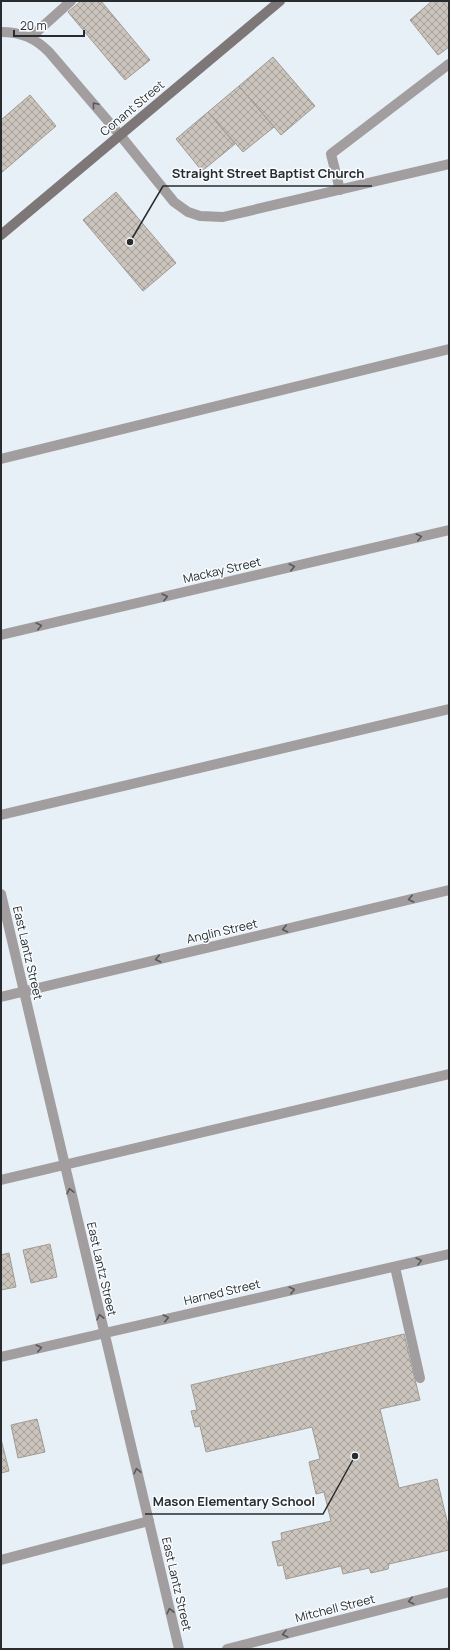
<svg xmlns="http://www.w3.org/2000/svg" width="450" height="1650" font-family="Manrope,sans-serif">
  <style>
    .building { fill: url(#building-cross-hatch); stroke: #a09b93 }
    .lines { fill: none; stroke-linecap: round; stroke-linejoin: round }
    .service { stroke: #a29d9e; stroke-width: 10 }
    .minor { stroke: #a29d9e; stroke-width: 10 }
    .secondary { stroke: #7e7778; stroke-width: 10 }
    .oneway { stroke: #59595b }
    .labels { text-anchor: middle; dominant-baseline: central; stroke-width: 3; stroke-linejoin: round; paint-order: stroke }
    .street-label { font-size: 12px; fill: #292c2e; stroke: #f8fcff }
    .leader { fill: none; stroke: #292c2e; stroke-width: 1.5 }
    .callout-dot { fill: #292c2e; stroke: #f8fcff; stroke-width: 1.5 }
    .callout-label { font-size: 13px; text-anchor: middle; font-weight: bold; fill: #292c2e; stroke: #f8fcff; stroke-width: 3; stroke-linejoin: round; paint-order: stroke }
  </style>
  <defs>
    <pattern id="building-cross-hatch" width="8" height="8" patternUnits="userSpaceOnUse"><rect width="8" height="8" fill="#cac4bc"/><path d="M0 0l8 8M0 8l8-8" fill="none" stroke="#a49f99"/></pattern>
  </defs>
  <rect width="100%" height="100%" fill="#e7eff7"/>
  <path class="building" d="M81 1H101L150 60 125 80 68 12Z
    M432 1H449V47L438 55 410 20Z
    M273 57 315 106 281 135 239 86Z
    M239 86 274 127 243 152 208 112Z
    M30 95 56 126 1 173V120Z
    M208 112 235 144 202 171 176 139Z
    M116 192 176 263 143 291 83 220Z
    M50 1244 57 1277 31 1283 23 1250Z
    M9 1253 16 1287 1 1290V1255Z
    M404 1334 420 1400 380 1409 399 1488 437 1479 449 1529V1550L389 1564 388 1569 371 1573 369 1568 343 1574 341 1566 286 1579 283 1565 278 1566 272 1542 282 1540 281 1533 331 1521 324 1492 316 1494 309 1462 320 1459 312 1427 206 1452 200 1426 195 1427 191 1411 197 1410 191 1385Z
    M37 1419 45 1452 18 1458 11 1425Z
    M1 1439 9 1471 1 1473Z"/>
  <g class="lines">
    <path class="service" d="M31 37 71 1
      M340 190 331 154 449 64
      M1 459 449 349
      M1 815 449 709
      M1 1180 449 1074
      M395 1267 420 1378
      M1 1560 149 1521"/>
    <path class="minor" d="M1 32C21 32 35 38 49 52L120 135 174 202 188 212 200 216 223 217 449 164
      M1 635 449 530
      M1 894 179 1649
      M1 997 449 890
      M1 1357 449 1254
      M227 1649 449 1592"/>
    <path class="secondary" d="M1 235 280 1"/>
  </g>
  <defs><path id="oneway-chevron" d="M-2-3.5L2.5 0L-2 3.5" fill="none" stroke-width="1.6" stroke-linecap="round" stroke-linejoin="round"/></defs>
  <g class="oneway">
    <use href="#oneway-chevron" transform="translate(95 105) rotate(-130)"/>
    <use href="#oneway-chevron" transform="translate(419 537) rotate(-13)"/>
    <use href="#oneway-chevron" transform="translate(292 567) rotate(-13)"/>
    <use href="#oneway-chevron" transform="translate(165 597) rotate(-13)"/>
    <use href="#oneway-chevron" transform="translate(39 626) rotate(-13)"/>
    <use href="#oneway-chevron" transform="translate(411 899) rotate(167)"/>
    <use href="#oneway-chevron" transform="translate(285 929) rotate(167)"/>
    <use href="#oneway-chevron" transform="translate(158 959) rotate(167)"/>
    <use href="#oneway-chevron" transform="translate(70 1191) rotate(-103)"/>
    <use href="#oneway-chevron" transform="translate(419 1261) rotate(-14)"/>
    <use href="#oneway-chevron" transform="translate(292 1290) rotate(-13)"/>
    <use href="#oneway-chevron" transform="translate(100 1317) rotate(-103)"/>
    <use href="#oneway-chevron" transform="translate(166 1318) rotate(-13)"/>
    <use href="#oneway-chevron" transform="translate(39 1348) rotate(-13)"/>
    <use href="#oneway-chevron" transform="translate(137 1471) rotate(-103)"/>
    <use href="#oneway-chevron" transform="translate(411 1601) rotate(166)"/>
    <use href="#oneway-chevron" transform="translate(170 1611) rotate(-103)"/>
    <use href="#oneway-chevron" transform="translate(285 1634) rotate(166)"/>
  </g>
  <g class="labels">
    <g class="street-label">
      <text transform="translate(132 108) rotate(-40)">Conant Street</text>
      <text transform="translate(222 570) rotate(-13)">Mackay Street</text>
      <text transform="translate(222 931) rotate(-13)">Anglin Street</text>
      <text transform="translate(28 953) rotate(77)">East Lantz Street</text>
      <text transform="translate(102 1269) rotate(77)">East Lantz Street</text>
      <text transform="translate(222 1292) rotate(-13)">Harned Street</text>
      <text transform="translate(177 1584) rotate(77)">East Lantz Street</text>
      <text transform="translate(335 1608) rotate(-14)">Mitchell Street</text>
    </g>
  </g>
  <path class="leader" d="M130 242L163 186H372M355 1456L323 1514H145"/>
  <g class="callout-dot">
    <circle cx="130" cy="242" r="4"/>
    <circle cx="355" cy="1456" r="4"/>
  </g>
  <g class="callout-label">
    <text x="268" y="178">Straight Street Baptist Church</text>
    <text x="234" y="1506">Mason Elementary School</text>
  </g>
  <rect width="450" height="1650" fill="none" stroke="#292c2e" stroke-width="4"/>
  <path d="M14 30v6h70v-6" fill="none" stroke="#292c2e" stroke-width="2"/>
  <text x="20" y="30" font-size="12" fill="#292c2e" stroke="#f8fcff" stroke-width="3" paint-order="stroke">20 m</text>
</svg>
